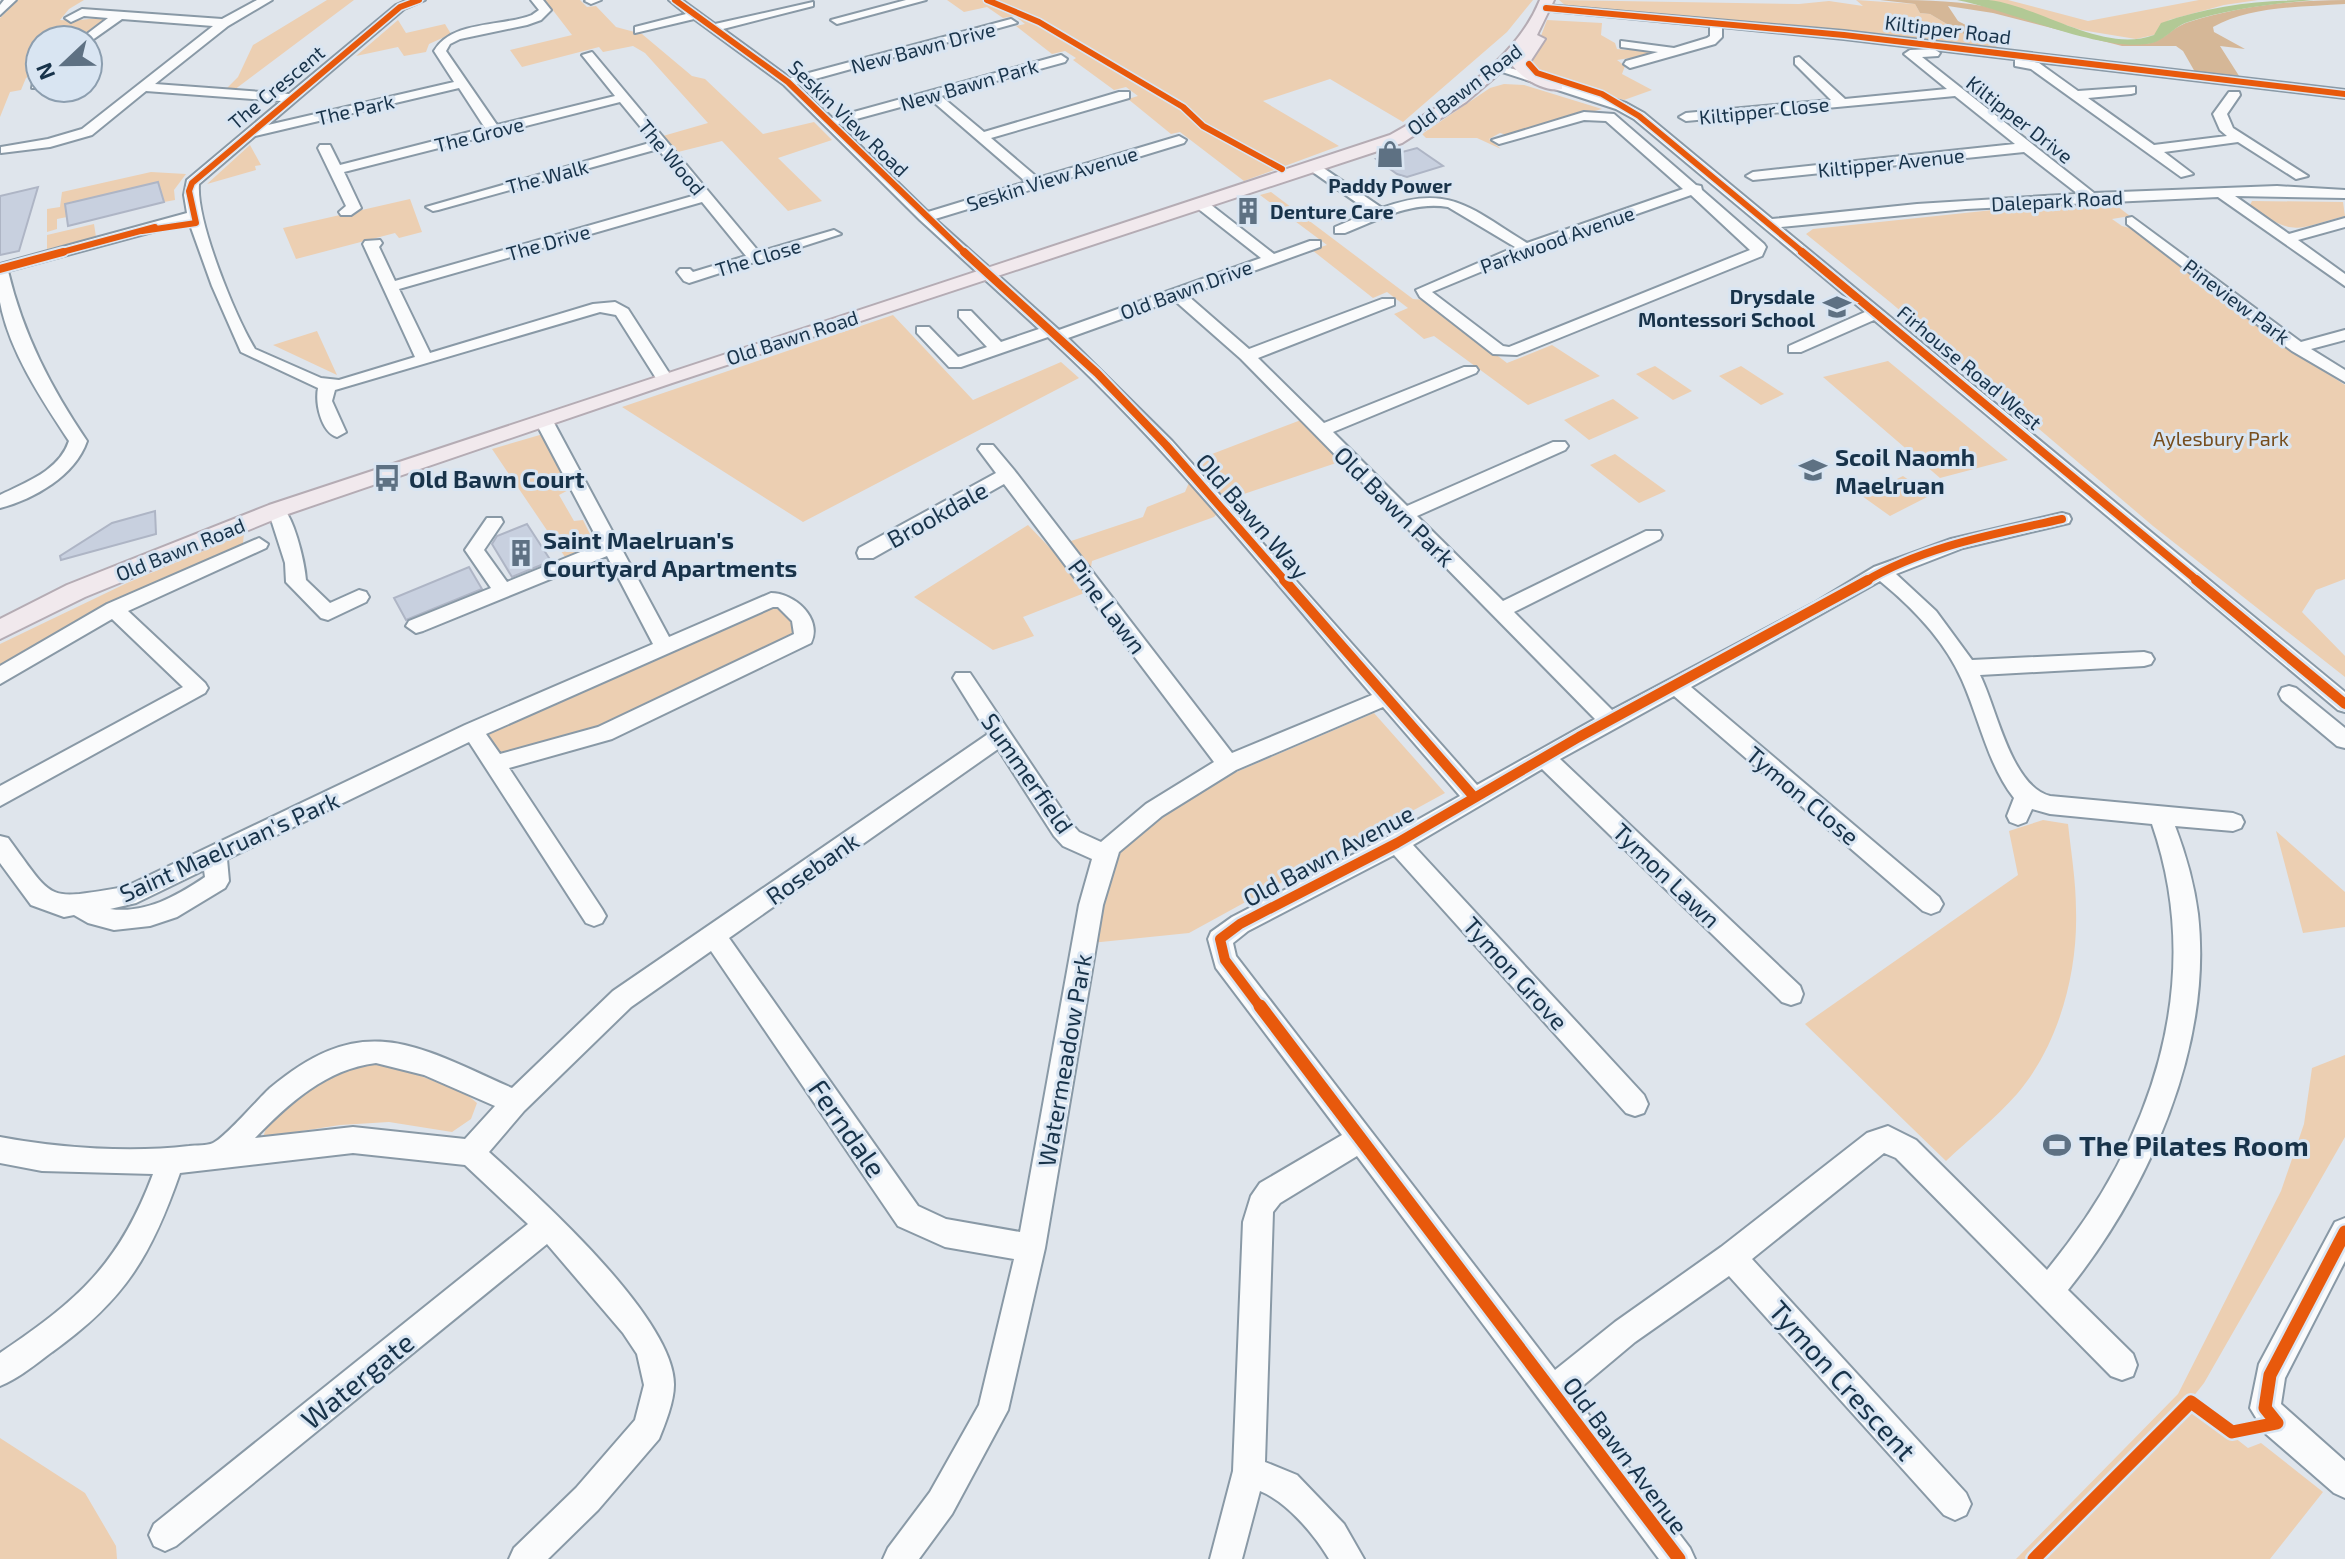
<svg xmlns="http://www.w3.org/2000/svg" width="2345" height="1559" font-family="'Exo 2',sans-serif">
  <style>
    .green { fill: #eccfb2 }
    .forest { fill: #d5b797 }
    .water { fill: #b2c995 }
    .building { fill: #c8d0df; stroke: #aeb5c5; stroke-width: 2 }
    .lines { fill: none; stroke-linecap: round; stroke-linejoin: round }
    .minor-casing { stroke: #8999a6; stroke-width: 4 }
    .major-casing { stroke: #b5acb4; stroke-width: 4 }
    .minor { fill: #fafbfc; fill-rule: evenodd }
    .major { fill: #f1e9ed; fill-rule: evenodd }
    .cycleway-far3-casing { stroke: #d9e5f2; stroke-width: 9 }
    .cycleway-far2-casing { stroke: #d9e5f2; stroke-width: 12 }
    .cycleway-far1-casing { stroke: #d9e5f2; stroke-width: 15 }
    .cycleway-casing { stroke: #d9e5f2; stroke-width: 18 }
    .cycleway-far3 { stroke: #e8590c; stroke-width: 6 }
    .cycleway-far2 { stroke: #e8590c; stroke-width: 8 }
    .cycleway-far1 { stroke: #e8590c; stroke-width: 10 }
    .cycleway { stroke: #e8590c; stroke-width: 13 }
    .labels { text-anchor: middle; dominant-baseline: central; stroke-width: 6; stroke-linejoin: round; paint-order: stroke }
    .far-street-label { font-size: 20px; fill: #18334a; stroke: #d9e5f2 }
    .far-poi-label { font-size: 20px; font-weight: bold; fill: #18334a; stroke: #d9e5f2 }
    .far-park-label { font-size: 20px; fill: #764d1d; stroke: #d9e5f2 }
    .poi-label { font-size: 24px; font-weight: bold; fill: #18334a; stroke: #d9e5f2; text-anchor: start }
    .street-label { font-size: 24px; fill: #18334a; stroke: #d9e5f2 }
    .near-street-label { font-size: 28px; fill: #18334a; stroke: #d9e5f2 }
    .near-poi-label { font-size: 28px; font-weight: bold; fill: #18334a; stroke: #d9e5f2; text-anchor: start }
  </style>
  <rect width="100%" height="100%" fill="#dfe5ec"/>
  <path class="green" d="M18 0H84L69 9 60 20C77 22 91 17 108 19L78 40H40V68L26 78 21 90 10 92 0 117V18Z
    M327 0H354L234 90 226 89 238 77 253 45Z
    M545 0H580L587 7 596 6 616 27 642 34 692 76 705 79 763 134 814 122 832 140 778 158 822 201 788 211 722 141 678 152 663 136 708 123 645 53 633 46 603 52 599 47 522 67 510 50 572 35Z
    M947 0H1533L1507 32 1403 122 1330 79 1263 101 1339 146 1244 181 1180 132 1171 134 1128 99 1138 96 1126 87 1114 90 1073 60 1076 58 1065 51 1052 54 1016 26 1025 24 1015 16 1003 18 987 7 964 12Z
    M1559 0 1799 4 1829 1 1863 6 1856 0 1915 4 1920 13 1930 14 1974 40H1995L1997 48 1580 8 1566 6Z
    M1989 0H2008L2088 21 2199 0H2258L2224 5 2169 20 2154 35 2136 39 2081 30Z
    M398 20 406 33 445 24 451 34 429 44 426 52 404 56 398 47 356 56Z
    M1547 20 1602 23 1601 35 1615 43 1617 49 1626 50 1631 46 1655 50 1656 54 1617 60 1625 66 1622 74 1652 90 1624 100 1532 74 1525 59 1539 41Z
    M1504 84 1524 85 1602 109 1507 135 1500 133 1489 139 1501 149 1477 138H1426L1422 134 1490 88Z
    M250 145 261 165 255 166 256 170 207 184Z
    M151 172 186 174 174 190 175 200 164 202 158 182 65 205 67 217 57 219V229L47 232V209L60 207 62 192Z
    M1271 192 1413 299 1425 300 1507 363 1552 345 1600 376 1528 405 1434 336 1424 339 1394 314 1408 308 1387 292 1373 298 1312 250 1327 245 1260 195Z
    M410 199 422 232 399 238 395 233 296 259 283 228Z
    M2252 201 2343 202 2345 216C2295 229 2294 238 2250 205Z
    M2113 203 2130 216 2112 219 2122 226 2133 229 2274 339 2345 385V579L2316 590 2302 612 2345 656V677L2153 526 1890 302 1806 234 1813 229 2031 206Z
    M94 224 96 237 47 249V235Z
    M893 315 973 400 1061 362 1079 378 803 522 622 407Z
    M317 331 337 375 273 345Z
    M1888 361 2008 460 1940 478 1823 377Z
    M1655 366 1692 391 1673 400 1636 374Z
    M1741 366 1784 394 1761 405 1719 376Z
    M1613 399 1639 418 1589 440 1564 420Z
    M1301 420 1345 460 1232 498 1214 517 1092 561 1087 592 1023 617 1034 636 993 650 914 597 1028 525 1050 548 1143 517 1147 507 1185 492 1199 459Z
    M550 432 578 485 559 495 574 521 583 520 595 544 565 557 492 449Z
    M1615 454 1666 491 1639 503 1590 465Z
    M1903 476 1931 495 1890 516 1862 496Z
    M244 534 242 551 0 674V644L127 583Z
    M771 600 806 629 604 733 495 764 473 731Z
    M1374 713 1445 793 1189 933 1091 943 1115 849 1199 788Z
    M2043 820 2068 824C2071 852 2076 881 2076 910 2078 972 2059 1045 2017 1094 1996 1118 1969 1139 1946 1161L1805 1024 2018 875 2009 831Z
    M2276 831 2345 892V927L2303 933Z
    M2345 1055V1137L2204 1383 2189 1402 2248 1448 2261 1443 2323 1492 2270 1559H2016L2178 1394 2281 1191 2304 1124 2312 1068Z
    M374 1058 465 1093 477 1103 471 1119 452 1132 389 1122 340 1125 263 1137 272 1112 311 1080Z
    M0 1438 85 1493 116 1546 117 1559H0Z"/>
  <path class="forest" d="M1880 0C1914 0 1949 0 1983 6 2035 18 2086 44 2142 44 2163 44 2171 27 2189 22 2240 6 2292 0 2345 0V4C2302 7 2251 6 2213 27L2214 32 2245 49 2220 46 2241 79 2195 72 2183 51 2176 46H2122L1993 13 1948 6 1958 21 1995 40H1974L1930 14 1920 13 1915 4Z"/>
  <path class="water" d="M1957 0C1967 0 1978 0 1989 0 2040 6 2102 54 2154 35L2161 23C2212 5 2261 0 2314 0 2271 4 2229 9 2188 22 2172 27 2165 42 2147 44 2098 51 2009 10 1957 0Z"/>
  <path class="building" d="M1417 148 1443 166 1407 177 1397 174 1376 159Z
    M158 182 164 202 68 226 65 204Z
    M38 187 19 251 0 255V196Z
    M155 511 156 534 61 560 60 556 112 523Z
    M527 524 551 561 512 577 492 544 497 536Z
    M469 567 482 589 406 620 394 598Z"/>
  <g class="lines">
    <g class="minor-casing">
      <path id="minor" d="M4 0H16L0 15V5Z
        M257 0H272L228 26 155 84 289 94 396 5 408 0H425L404 9 268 125 454 82 434 51C452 20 502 27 532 15L539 10 531 0H543L551 10 541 20 527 25 460 39 450 44 446 51 497 125 615 96 582 55 592 52 759 252 834 230 841 234 689 283 684 281 677 272 680 269H690L693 272 746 256 702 202 399 289 430 353 593 304 615 302 628 309 673 379 665 384 659 383 616 315 600 312 335 390 332 401 346 432 337 437C321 432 315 403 318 388L241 352 212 286 189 222 8 271C23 334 51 388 87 441 75 476 34 499 0 508V495C26 482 59 471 69 441 42 400 9 351 0 302 0 290 0 276 0 264L187 213 184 195 187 180 281 101 146 91 92 135 50 147 1 153V147L48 139 82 129 213 26 122 19 88 43V40H79L108 18 84 16 71 22 65 18 82 9 222 19ZM459 88 485 128 340 165 330 145H320L318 148 346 206 339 212 341 215H351L361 208 344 172 620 102 653 142 426 207 433 211 438 210 658 149 696 195 395 281 379 247 382 243 380 240 365 241 363 244 415 357 339 380 321 378 255 349C235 316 196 221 199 184L255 136Z
        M601 0 591 4 585 1 586 0Z
        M669 0H682L715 24 813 2V6L723 29 790 78 1011 19 1017 23 797 84 832 118 1061 55 1067 59 1065 62 941 96 984 132 1119 92H1129V98L991 138 1038 178 1179 136 1186 140 1184 143 935 219 1059 330 1261 258 1196 207V201H1206L1274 254 1310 241H1320V247L1187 295 1249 349 1382 299H1394V305L1258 358 1324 423 1464 367H1476L1478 370 1476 373 1333 432 1407 506 1553 442H1565L1568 446 1565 450 1417 516 1503 601 1646 531H1660L1662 535 1660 539 1514 612 1612 710 1816 602 1874 567 1951 539 2062 513 2069 515 2071 519 2069 523 1963 548 1896 574 1936 611 1972 660 2144 652 2151 654 2154 659 2151 664 2144 666 1980 675C1997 709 2011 786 2050 796L2233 813 2241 816 2244 822 2241 828 2233 831 2175 826C2186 855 2194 883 2198 914 2213 1046 2149 1189 2068 1290L2133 1354 2137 1365 2133 1376 2122 1380 2111 1376 1896 1158 1884 1153 1752 1259 1966 1493 1971 1504 1966 1515 1955 1520 1944 1515 1729 1276 1635 1342 1573 1394 1690 1548 1695 1559H1659L1357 1156 1280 1203 1273 1212 1265 1462 1297 1475 1344 1524 1364 1559H1329C1314 1534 1287 1502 1260 1491L1242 1559H1210L1233 1471 1243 1222 1251 1196 1260 1183 1342 1135 1216 968 1208 939 1211 932 1232 917 1389 836 1460 796 1383 707 1236 770 1162 816 1119 852 1103 905 1045 1248 1008 1410 952 1514 919 1559H883L888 1548 930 1492 979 1405 1014 1259 945 1247 898 1226 711 951 631 1007 524 1111 489 1152C538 1196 675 1319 674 1385 674 1402 665 1424 659 1439L598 1510 548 1559H509L514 1548 576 1488 635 1420 644 1385 637 1354 623 1333 547 1244 176 1546 165 1551 154 1546 149 1535 154 1524 528 1224 465 1165 353 1153 180 1173C151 1256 125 1300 52 1352 36 1364 19 1378 0 1386V1353C78 1300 119 1265 153 1174L42 1171 0 1163V1137C58 1148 130 1153 189 1146 196 1145 207 1146 213 1143 225 1138 258 1099 270 1088 363 1010 414 1044 512 1088L613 991 988 734 953 678 956 673H970L1070 822 1079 832 1101 842 1146 804 1214 762 1004 484 873 558H859L857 553 859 548 996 473 978 449 981 445H993L1014 470 1232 753 1372 695C1267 573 1166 445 1048 337L961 367H949L917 333V327H929L958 357 987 347 959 317V311H971L1001 342 1039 329 920 220 784 85 694 19 635 33V27L686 14ZM930 99 1026 182 928 212 838 124ZM1174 300 1241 359 1595 719 1477 785 1172 441 1068 338ZM1880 581C1913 608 1945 641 1962 680 1979 718 1988 765 2014 798L2007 816 2010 822 2018 825 2026 822 2032 809 2050 814 2152 824C2207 983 2151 1144 2047 1270L1916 1140 1888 1126 1867 1133 1721 1247 1615 1322 1555 1370 1236 956 1233 943 1248 931 1394 855 1626 1113 1635 1116 1644 1113 1648 1104 1644 1095 1413 845 1542 769 1782 1002 1791 1005 1800 1002 1803 994 1800 986 1560 759 1674 696 1923 911 1931 914 1939 911 1943 904 1939 897 1691 687ZM998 749 1054 836 1063 846 1092 859 1079 905 1020 1232 946 1219 918 1206 729 938ZM376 1063 424 1075 495 1106 465 1139 353 1127 255 1138C289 1103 326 1069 376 1063Z
        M906 0H926L837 24 831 20Z
        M1546 5 1844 31 2345 90V98L1844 39 1722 27V37L1715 44 1630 68 1624 64 1626 61 1658 52 1621 47V41L1674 48 1707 38 1710 36V26L1542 10V6Z
        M1934 49 1940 53 1938 56 1922 57 2094 193 2277 186 2345 190V198L2235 196 2289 234 2345 218V227L2298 240 2345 274V286L2218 197 1966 209 1781 227 2345 692V712L2338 710 1874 320 1801 352H1789V346L1865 312 1634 119 1616 109 1490 68 1500 65 1626 103 1644 113 1772 219 1917 204 2078 194 2024 152 1753 180 1746 176 1753 172 2015 144 1955 96 1686 121 1679 117 1686 113 1831 100 1795 64V58L1799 57 1845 99 1947 89 1904 54 1910 50Z
        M2019 59 2039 63 2078 91 2135 87V93L2131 94 2088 98 2154 145 2227 136 2220 130 2213 114 2229 92H2239L2240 95 2227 114 2233 128 2308 176 2296 179 2238 142 2164 152 2193 174 2181 177 2031 69 2015 66V60Z
        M40 72V88H32L34 76Z
        M1584 112 1614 114 1696 185 1701 186 1702 190 1764 244 1766 247 1762 256 1517 355 1493 354 1420 297 1416 290 1515 247 1448 207C1411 201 1378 220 1345 233H1335V227L1370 212 1307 168 1319 165 1382 208C1450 183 1471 209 1527 243L1683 189 1606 121 1584 120 1499 144 1492 140ZM1691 195 1750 250 1509 347 1503 346 1432 292 1531 251Z
        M2132 217 2301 342 2345 330V340L2311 349 2345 370V382L2292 351 2127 224V218Z
        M544 416 553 421 669 637 771 593C794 593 823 618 811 643L612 739 509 768 602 909 606 916 602 923 594 926 586 923 469 742 227 859 229 881 225 888 177 917 150 926 114 930 88 923 74 915 64 917 31 905 0 863V836L8 838C56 903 44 900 125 887L465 725 653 644 607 556 423 631 416 633 406 626 409 621 491 588 465 550 487 518H501L503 522 484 550 507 582 600 544 535 421ZM773 607H778L792 621 794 634 598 727 500 754 486 734ZM204 870 205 877C177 896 145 914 110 909L136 903Z
        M277 504C293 508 305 564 306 580L330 603 359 590 366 592 369 597 366 602 328 620 321 618 286 582 285 563 268 510Z
        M259 538 268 544 266 548 128 611 205 683 208 688 205 693 0 806V786L183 687 112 619 0 684V666L107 604Z
        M2289 686 2296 688 2345 728V748L2337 746 2282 700 2279 694 2282 688Z
        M2345 1218V1261L2285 1378 2281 1404 2345 1461V1498L2334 1493 2266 1434 2250 1408 2259 1364 2335 1222Z"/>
    </g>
    <g class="major-casing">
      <path id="major" d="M1540 0H1554L1537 35 1545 39 1528 65 1534 71 1562 83V89C1544 92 1523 79 1512 65L1517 58 1466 102 1402 143 672 383 285 515 85 597 0 639V619L67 585 269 505 1390 135C1446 104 1515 62 1540 0Z"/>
    </g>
    <use href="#minor" class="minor"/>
    <use href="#major" class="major"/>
    <g class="cycleway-far3-casing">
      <path id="cycleway-far3" d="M675 0 788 82 966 254
        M987 0 1039 22 1183 107 1203 126 1282 169
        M1546 8 1844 35 2345 94
        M1529 64 1537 73 1602 94 1639 116 1805 254
        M142 231 196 223 189 191 192 183 400 7 419 0
        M55 254 155 227"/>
    </g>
    <g class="cycleway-far2-casing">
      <path id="cycleway-far2" d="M964 252 1097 373 1166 445 1286 582
        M1802 252 2199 582
        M0 269 63 252
        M1864 582C1924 546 1995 534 2062 519"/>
    </g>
    <g class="cycleway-far1-casing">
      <path id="cycleway-far1" d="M1284 580 1474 797
        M2196 580 2345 704
        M1261 1008 1225 960 1220 939 1240 924 1397 843 1579 737 1868 580"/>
    </g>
    <g class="cycleway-casing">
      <path id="cycleway" d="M1260 1006 1679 1559
        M2034 1559 2191 1402 2232 1432 2277 1423 2265 1408 2270 1375 2345 1232"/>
    </g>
    <use href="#cycleway-far3" class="cycleway-far3"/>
    <use href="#cycleway-far2" class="cycleway-far2"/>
    <use href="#cycleway-far1" class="cycleway-far1"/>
    <use href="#cycleway" class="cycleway"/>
  </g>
  <defs>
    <g id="shop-bare" transform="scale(2.16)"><path d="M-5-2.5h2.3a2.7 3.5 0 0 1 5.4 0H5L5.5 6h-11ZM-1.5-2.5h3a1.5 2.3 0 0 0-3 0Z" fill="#5e7183" stroke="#d9e5f2" stroke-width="2.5" paint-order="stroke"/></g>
    <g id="building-bare" transform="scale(2.16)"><path d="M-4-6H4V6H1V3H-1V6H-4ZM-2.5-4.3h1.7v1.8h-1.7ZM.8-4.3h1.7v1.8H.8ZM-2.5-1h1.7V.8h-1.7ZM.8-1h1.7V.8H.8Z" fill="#5e7183" stroke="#d9e5f2" stroke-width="2.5" paint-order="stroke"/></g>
    <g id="school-bare" transform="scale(2.16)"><path d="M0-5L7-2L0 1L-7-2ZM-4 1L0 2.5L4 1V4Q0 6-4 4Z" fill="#5e7183" stroke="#d9e5f2" stroke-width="2.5" paint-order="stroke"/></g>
    <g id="bus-bare" transform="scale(2.16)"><path d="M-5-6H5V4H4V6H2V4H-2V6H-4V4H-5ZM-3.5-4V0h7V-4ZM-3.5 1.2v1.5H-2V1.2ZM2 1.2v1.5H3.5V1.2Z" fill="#5e7183" stroke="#d9e5f2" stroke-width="2.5" paint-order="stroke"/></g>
    <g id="stadium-bare" transform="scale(2.16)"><path d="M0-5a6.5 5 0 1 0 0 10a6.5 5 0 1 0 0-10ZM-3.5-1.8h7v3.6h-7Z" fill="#5e7183" stroke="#d9e5f2" stroke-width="2.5" paint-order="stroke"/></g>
  </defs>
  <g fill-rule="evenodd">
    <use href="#shop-bare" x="1390" y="154"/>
    <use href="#building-bare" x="1248" y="211"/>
    <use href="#school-bare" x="1837" y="307"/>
    <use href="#school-bare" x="1813" y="470"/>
    <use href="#bus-bare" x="387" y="478"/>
    <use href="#building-bare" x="521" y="553"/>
    <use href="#stadium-bare" x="2057" y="1145"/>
  </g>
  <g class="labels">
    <g class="far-street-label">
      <text transform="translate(1948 29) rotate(7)">Kiltipper Road</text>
      <text transform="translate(923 47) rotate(-15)">New Bawn Drive</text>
      <text transform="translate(969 84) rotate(-16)">New Bawn Park</text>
      <text transform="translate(276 87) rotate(-40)">The Crescent</text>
      <text transform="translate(1464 89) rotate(-37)">Old Bawn Road</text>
      <text transform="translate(355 109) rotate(-13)">The Park</text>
      <text transform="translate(1764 110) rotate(-6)">Kiltipper Close</text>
      <text transform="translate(849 118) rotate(44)">Seskin View Road</text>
      <text transform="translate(2020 119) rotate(38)">Kiltipper Drive</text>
      <text transform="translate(479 134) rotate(-14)">The Grove</text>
      <text transform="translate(672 157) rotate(50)">The Wood</text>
      <text transform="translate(1891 162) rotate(-6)">Kiltipper Avenue</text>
      <text transform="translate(547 176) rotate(-15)">The Walk</text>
      <text transform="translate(1052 178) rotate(-17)">Seskin View Avenue</text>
      <text transform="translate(2057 200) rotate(-3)">Dalepark Road</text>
      <text transform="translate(1557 239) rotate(-20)">Parkwood Avenue</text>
      <text transform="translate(548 242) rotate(-16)">The Drive</text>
      <text transform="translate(758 257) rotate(-17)">The Close</text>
      <text transform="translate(1186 289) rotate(-20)">Old Bawn Drive</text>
      <text transform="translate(2237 301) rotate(37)">Pineview Park</text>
      <text transform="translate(792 337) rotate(-18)">Old Bawn Road</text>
      <text transform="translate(1970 367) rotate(40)">Firhouse Road West</text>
      <text transform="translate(180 549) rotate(-22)">Old Bawn Road</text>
    </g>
    <g class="far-poi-label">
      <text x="1390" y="185">Paddy Power</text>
      <text x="1270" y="211" text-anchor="start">Denture Care</text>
      <text x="1815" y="296" text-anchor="end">Drysdale<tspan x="1815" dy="23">Montessori School</tspan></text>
    </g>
    <g class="far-park-label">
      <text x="2221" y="438">Aylesbury Park</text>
    </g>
    <g class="poi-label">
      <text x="1835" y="456">Scoil Naomh<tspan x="1835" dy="28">Maelruan</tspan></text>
      <text x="409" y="478">Old Bawn Court</text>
      <text x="543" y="539">Saint Maelruan's<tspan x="543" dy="28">Courtyard Apartments</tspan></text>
    </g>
    <g class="street-label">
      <text transform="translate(1395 506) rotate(45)">Old Bawn Park</text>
      <text transform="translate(937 514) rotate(-29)">Brookdale</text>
      <text transform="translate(1253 516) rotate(49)">Old Bawn Way</text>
      <text transform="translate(1108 606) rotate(53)">Pine Lawn</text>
      <text transform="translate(1028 773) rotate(55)">Summerfield</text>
      <text transform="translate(1803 795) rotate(40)">Tymon Close</text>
      <text transform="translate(229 846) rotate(-24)">Saint Maelruan's Park</text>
      <text transform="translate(1328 855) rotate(-28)">Old Bawn Avenue</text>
      <text transform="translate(812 868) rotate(-35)">Rosebank</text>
      <text transform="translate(1667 875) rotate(44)">Tymon Lawn</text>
      <text transform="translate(1516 973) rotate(48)">Tymon Grove</text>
      <text transform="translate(1064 1060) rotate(-80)">Watermeadow Park</text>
      <text transform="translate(1626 1455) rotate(53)">Old Bawn Avenue</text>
    </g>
    <g class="near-street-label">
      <text transform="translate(848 1128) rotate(55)">Ferndale</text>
      <text transform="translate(357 1380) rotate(-39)">Watergate</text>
      <text transform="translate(1843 1380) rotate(48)">Tymon Crescent</text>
    </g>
    <g class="near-poi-label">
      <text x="2079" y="1145">The Pilates Room</text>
    </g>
  </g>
  <g transform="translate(64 64) rotate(248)"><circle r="38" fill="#d9e5f2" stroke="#8c9eaf" stroke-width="2"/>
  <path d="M0-6L14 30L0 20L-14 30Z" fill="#5e7183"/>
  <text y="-12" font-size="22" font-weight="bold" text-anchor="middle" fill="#18334a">N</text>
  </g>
</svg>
